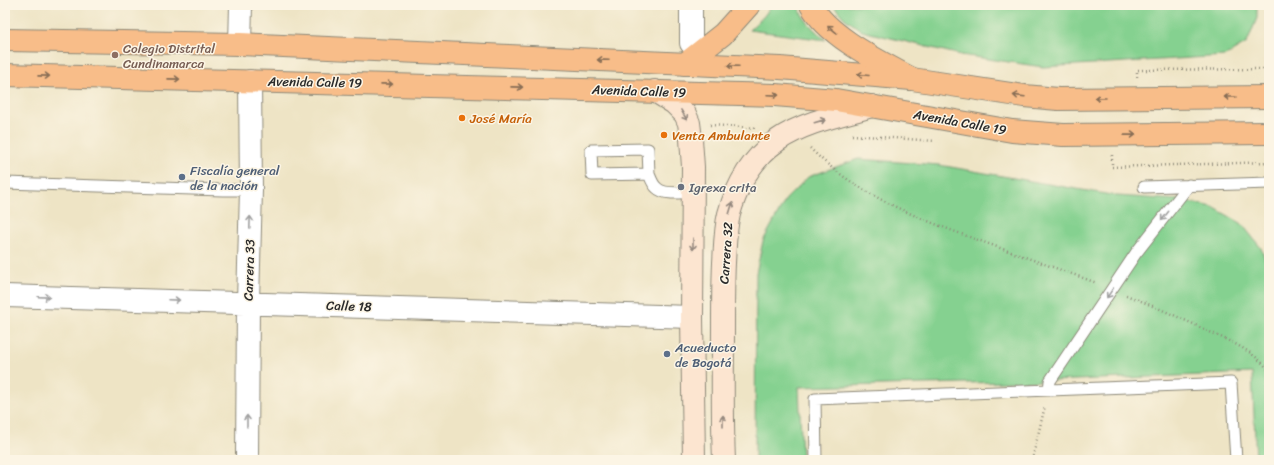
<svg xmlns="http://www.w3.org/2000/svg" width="1274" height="465" font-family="Sriracha,sans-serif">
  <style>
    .green { fill: #85d190; stroke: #587e5e }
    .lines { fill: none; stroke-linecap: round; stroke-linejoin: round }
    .lane-casing { stroke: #8c8878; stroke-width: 13 }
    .street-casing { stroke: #8c8878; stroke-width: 24 }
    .secondary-casing { stroke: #8c8878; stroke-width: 24 }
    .primary-casing { stroke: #8c8878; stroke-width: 24 }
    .highway-casing { stroke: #8c8878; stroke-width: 24 }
    .path { stroke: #8c8878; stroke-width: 2.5; stroke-dasharray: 1 3; stroke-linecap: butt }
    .lane { stroke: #fff; stroke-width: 11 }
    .street { stroke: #fff; stroke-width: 22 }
    .secondary { stroke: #fce5d0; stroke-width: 22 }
    .primary { stroke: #f8bd89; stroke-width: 22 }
    .highway { stroke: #f8bd89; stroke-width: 22 }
    .oneway { stroke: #876d55 }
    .oneway2 { stroke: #94887e }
    .oneway3 { stroke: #a0a0a0 }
    .education-dot { fill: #8d6e63; stroke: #fcf5e5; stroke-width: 1.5 }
    .food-dot { fill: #e8710a; stroke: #fcf5e5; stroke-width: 1.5 }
    .service-dot { fill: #5c6f8a; stroke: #fcf5e5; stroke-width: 1.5 }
    .worship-dot { fill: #6b7280; stroke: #fcf5e5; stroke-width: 1.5 }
    .labels { text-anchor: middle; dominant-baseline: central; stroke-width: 3; stroke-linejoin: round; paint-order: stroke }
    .education-label { font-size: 13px; fill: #785e54; stroke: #fcf5e5; text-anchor: start }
    .street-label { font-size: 13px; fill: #2b2b2b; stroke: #fcf5e5 }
    .food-label { font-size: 13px; fill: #c56008; stroke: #fcf5e5; text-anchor: start }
    .service-label { font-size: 13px; fill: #4e5e75; stroke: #fcf5e5; text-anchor: start }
    .worship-label { font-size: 13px; fill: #5b616d; stroke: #fcf5e5; text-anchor: start }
  </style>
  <rect width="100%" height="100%" fill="#fcf5e5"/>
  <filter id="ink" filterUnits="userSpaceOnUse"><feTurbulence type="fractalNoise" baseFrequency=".025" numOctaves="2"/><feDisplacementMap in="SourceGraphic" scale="8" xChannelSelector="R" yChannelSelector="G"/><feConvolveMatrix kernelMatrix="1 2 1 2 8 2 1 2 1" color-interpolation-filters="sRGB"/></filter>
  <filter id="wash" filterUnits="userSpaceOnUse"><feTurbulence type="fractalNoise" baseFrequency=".012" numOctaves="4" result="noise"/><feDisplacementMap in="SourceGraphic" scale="16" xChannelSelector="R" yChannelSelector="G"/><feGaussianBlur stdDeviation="0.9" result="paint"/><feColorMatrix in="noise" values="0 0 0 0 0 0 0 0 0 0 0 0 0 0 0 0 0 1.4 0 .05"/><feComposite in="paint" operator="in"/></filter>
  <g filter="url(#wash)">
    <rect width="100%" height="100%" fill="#eee4c5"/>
    <path class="green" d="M772 5H798C802 19 815 31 826 40L749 30 764 16Z
      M833 5H1257V18L1247 43 1225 56 1043 67 961 55 862 31 844 18Z
      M858 159 939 165 1117 196 1179 200 1213 207 1241 223 1261 248 1269 271V460H1256L1252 373 1050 381 799 387 802 460H755L756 273 763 241 786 199 808 177Z"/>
  </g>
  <g filter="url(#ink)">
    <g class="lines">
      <g class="lane-casing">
        <path id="lane" d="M649 174 648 149 591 150 592 175 649 174C651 179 653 185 657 188 665 196 683 192 693 192
          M5 183 223 190H251
          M1144 187 1269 183
          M1049 390 1050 381 1136 253 1189 185
          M816 460 815 399 1231 383 1236 460"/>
      </g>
      <g class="street-casing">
        <path id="street" d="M691 43V5
          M240 44 241 5
          M5 296 692 317
          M247 460 248 302 251 190 250 81"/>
      </g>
      <g class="secondary-casing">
        <path id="secondary" d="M655 91 674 103 685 114 689 123 691 139 693 167 692 317 694 460
          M724 460C722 416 723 371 723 326 723 305 723 284 724 263 725 246 725 230 729 214 737 185 753 157 778 140 806 121 841 115 872 106"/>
      </g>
      <g class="primary-casing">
        <path id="primary" d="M5 40 240 44 780 68 912 79 1024 96 1058 99 1269 97
          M5 75 775 95 836 100 1012 131 1063 135 1269 133"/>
      </g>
      <g class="highway-casing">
        <path id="highway" d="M811 5C828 37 881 62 912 79
          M685 64 723 34 749 5"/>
      </g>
      <path class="path" d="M1137 77V70L1269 69
        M710 125 757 128
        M852 135 935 141
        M810 148C858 197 925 221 989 244 1025 257 1061 270 1097 283
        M1112 155V167L1269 162
        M1126 295C1154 306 1181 318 1208 331 1230 342 1254 350 1269 371
        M1032 460 1045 406"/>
      <use href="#lane" class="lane"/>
      <use href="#street" class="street"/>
      <use href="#secondary" class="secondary"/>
      <use href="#primary" class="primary"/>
      <use href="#highway" class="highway"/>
    </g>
    <defs><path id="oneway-shaft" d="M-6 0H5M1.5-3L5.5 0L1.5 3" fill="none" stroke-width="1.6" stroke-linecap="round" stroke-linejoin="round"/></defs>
    <g class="oneway">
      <use href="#oneway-shaft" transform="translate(832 29) rotate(-140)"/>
      <use href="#oneway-shaft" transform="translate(603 60) rotate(-178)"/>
      <use href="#oneway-shaft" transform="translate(733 66) rotate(-178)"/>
      <use href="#oneway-shaft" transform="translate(863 75) rotate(-175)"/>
      <use href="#oneway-shaft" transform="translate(44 76) rotate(1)"/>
      <use href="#oneway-shaft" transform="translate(174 79) rotate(1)"/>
      <use href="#oneway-shaft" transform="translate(387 84) rotate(1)"/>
      <use href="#oneway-shaft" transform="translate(517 87) rotate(1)"/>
      <use href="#oneway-shaft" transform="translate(773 95) rotate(2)"/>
      <use href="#oneway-shaft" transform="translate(1019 96) rotate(-173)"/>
      <use href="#oneway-shaft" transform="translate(1230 97) rotate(180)"/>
      <use href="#oneway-shaft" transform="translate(1100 98) rotate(180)"/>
      <use href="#oneway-shaft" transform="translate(1130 135) rotate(-1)"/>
    </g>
    <g class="oneway2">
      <use href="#oneway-shaft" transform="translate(684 115) rotate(59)"/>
      <use href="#oneway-shaft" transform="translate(820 121) rotate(-16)"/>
      <use href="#oneway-shaft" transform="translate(731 208) rotate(-73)"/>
      <use href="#oneway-shaft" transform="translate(693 244) rotate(90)"/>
      <use href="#oneway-shaft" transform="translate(723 421) rotate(-90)"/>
    </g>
    <g class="oneway3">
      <use href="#oneway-shaft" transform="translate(1165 216) rotate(128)"/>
      <use href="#oneway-shaft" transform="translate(250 222) rotate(-88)"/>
      <use href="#oneway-shaft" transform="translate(1110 293) rotate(124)"/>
      <use href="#oneway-shaft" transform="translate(44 297) rotate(2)"/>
      <use href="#oneway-shaft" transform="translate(174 300) rotate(2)"/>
      <use href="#oneway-shaft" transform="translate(247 421) rotate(-90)"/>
    </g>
  </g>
  <circle class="education-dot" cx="115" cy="55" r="4"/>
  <g class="food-dot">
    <circle cx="462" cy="118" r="4"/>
    <circle cx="664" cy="135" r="4"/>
  </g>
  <g class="service-dot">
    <circle cx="182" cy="177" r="4"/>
    <circle cx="667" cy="354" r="4"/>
  </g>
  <circle class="worship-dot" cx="681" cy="187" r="4"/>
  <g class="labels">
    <g class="education-label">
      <text x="123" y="48">Colegio Distrital<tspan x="123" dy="15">Cundinamarca</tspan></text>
    </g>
    <g class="street-label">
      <text transform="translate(315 82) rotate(1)">Avenida Calle 19</text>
      <text transform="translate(639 91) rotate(2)">Avenida Calle 19</text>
      <text transform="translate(960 122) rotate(10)">Avenida Calle 19</text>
      <text transform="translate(726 253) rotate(-86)">Carrera 32</text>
      <text transform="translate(249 270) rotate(-88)">Carrera 33</text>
      <text transform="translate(349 306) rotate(2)">Calle 18</text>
    </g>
    <g class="food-label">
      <text x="470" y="118">José María</text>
      <text x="672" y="135">Venta Ambulante</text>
    </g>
    <g class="service-label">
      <text x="190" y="170">Fiscalía general<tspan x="190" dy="15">de la nación</tspan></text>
      <text x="675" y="347">Acueducto<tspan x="675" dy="15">de Bogotá</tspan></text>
    </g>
    <g class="worship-label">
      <text x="689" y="187">Igrexa crita</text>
    </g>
  </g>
  <rect width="1274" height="465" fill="none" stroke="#fcf5e5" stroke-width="20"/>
</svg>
